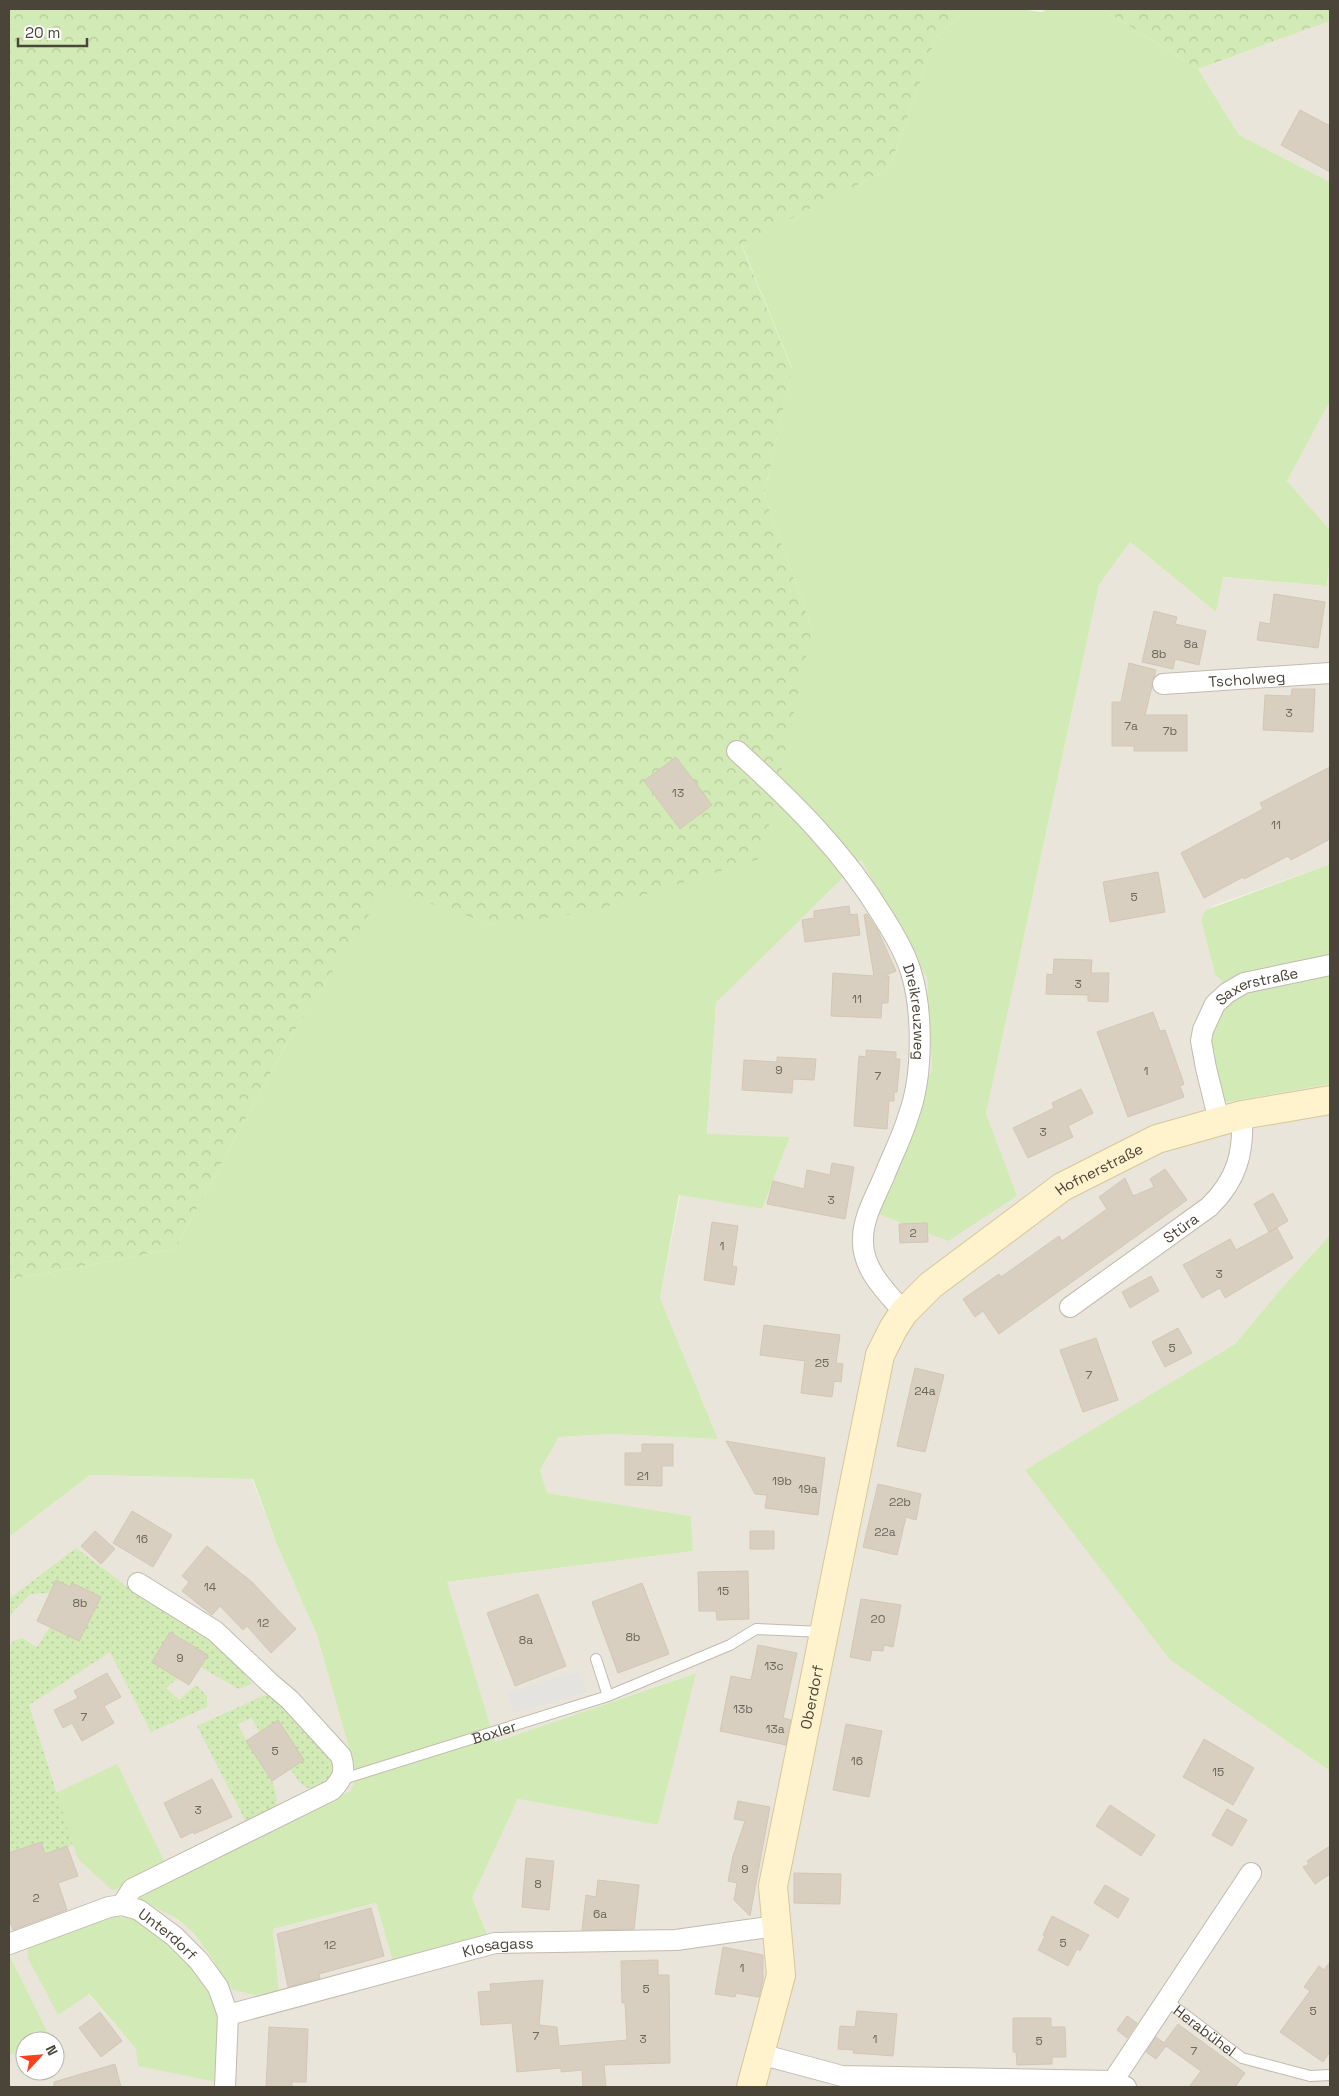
<svg xmlns="http://www.w3.org/2000/svg" width="1339" height="2096" font-family="'Space Grotesk',sans-serif">
  <style>
    .residential { fill: #eae5da; fill-rule: evenodd }
    .grass { fill: #d2eab5 }
    .forest { fill: url(#forest-crowns) }
    .garden { fill: url(#garden-dots) }
    .parking { fill: #e5e3e0 }
    .building { fill: #d8cfc1; stroke: #d3c7b4 }
    .lines { fill: none; stroke-linecap: round; stroke-linejoin: round }
    .lane-casing { stroke: #c2bbae; stroke-width: 12 }
    .street-casing { stroke: #c2bbae; stroke-width: 22 }
    .secondary-casing { stroke: #d6c79b; stroke-width: 30 }
    .lane { stroke: #fff; stroke-width: 10 }
    .street { stroke: #fff; stroke-width: 20 }
    .secondary { stroke: #fff3cd; stroke-width: 28 }
    .labels { text-anchor: middle; dominant-baseline: central; stroke-width: 4; stroke-linejoin: round; paint-order: stroke }
    .number-label { font-size: 12px; fill: #6e675b }
    .street-label { font-size: 15px; fill: #4b4439; stroke: #fff }
  </style>
  <defs>
    <pattern id="forest-crowns" width="20" height="18" patternUnits="userSpaceOnUse" patternTransform="scale(1.25)"><rect width="20" height="18" fill="#d2eab5"/><path d="M2 6a3 3 0 1 1 6 0M12 15a3 3 0 1 1 6 0" fill="none" stroke="#b6ca9c"/></pattern>
    <pattern id="garden-dots" width="8" height="8" patternUnits="userSpaceOnUse" patternTransform="scale(1.25)"><rect width="8" height="8" fill="#d2eab5"/><path d="M2 2h.1M6 6h.1" fill="none" stroke="#b6ca9c" stroke-width="1.8" stroke-linecap="round"/></pattern>
  </defs>
  <rect width="100%" height="100%" fill="#f6f3ec"/>
  <path class="residential" d="M1330 21V182L1239 135 1198 69Z
    M1330 401V530L1287 481Z
    M1130 542 1216 612 1222 577 1327 586 1330 556V864L1213 906 1202 917V924L1215 974H1241L1330 955V972L1227 1102 1330 1084V1235L1279 1291 1235 1344 1026 1470 1170 1660 1330 1771V2087H9V2055L25 2052V2071H55V2041H52L9 1954V1537L90 1475 252 1479 277 1545 317 1635 357 1777 350 1791 143 1890 140 1901 169 1914 187 1927 205 1948 218 1971 279 1991 273 1929 376 1903 393 1962 489 1937 472 1898 518 1799 658 1825 695 1673 495 1742 446 1582 693 1551 691 1516 547 1493 540 1470 559 1437 612 1434 718 1439 660 1298 680 1195 762 1209 790 1137 707 1135 716 1003 861 860 927 978 932 1069 871 1211 1016 1196 986 1114 1099 585ZM138 1920 136 2049 88 1994 58 2015Z"/>
  <path class="grass" d="M967 9H1020L1041 12 1049 9H1102L1198 69 1239 135 1330 182V401L1287 481 1330 530V556L1327 586 1223 577 1216 612 1130 542 1099 585 986 1114 1017 1196 948 1241 871 1211 932 1069 927 978 861 860 716 1003 707 1134 790 1137 762 1209 679 1195 660 1298 718 1439 612 1434 559 1437 540 1470 547 1493 691 1516 693 1551 447 1582 495 1742 696 1673 658 1825 518 1799 472 1898 489 1938 393 1962 376 1903 273 1929 279 1991 255 1995 233 1990C217 1970 206 1945 187 1927 174 1915 156 1908 140 1901L139 1895 143 1890 350 1791 357 1777 317 1635 277 1545 253 1479 90 1475 9 1537V1280L175 1249 285 1046 386 887 496 926 812 629 764 495 792 368 741 243 889 169 936 37Z
    M1330 864V955L1241 974 1224 983 1215 974 1202 924V917L1206 910Z
    M1330 972V1084L1227 1102 1222 1098 1209 1046 1213 1029 1223 1008 1240 995 1254 989Z
    M1330 1235V1771L1170 1660 1025 1470 1235 1344 1279 1291Z
    M117 1764 165 1863 113 1891 78 1859 56 1793Z
    M114 1916 138 1920 179 1949 214 1998 218 2029 217 2082 138 2066 136 2049 89 1994 58 2015 28 1958V1949L30 1944Z
    M9 1954 52 2041H25V2052L9 2055Z"/>
  <path class="forest" d="M9 9H967L936 37 889 169 741 244 792 369 764 495 812 629 762 858 593 911 496 926 386 888 285 1046 175 1249 9 1280Z
    M1102 9H1330V21L1198 69Z"/>
  <path class="garden" d="M76 1548 134 1592 213 1635 252 1684 239 1689 200 1667 207 1654 171 1632 152 1662 178 1678 166 1688 179 1700 196 1685 207 1696V1707L151 1732 110 1652 29 1705 73 1845 45 1854 40 1842 9 1853V1648L13 1641 22 1638 37 1647 50 1627 79 1641 100 1597 72 1583 70 1587 56 1580 50 1593 30 1594 9 1616V1599Z
    M265 1695 273 1696 331 1758 333 1768 332 1777C308 1793 307 1793 290 1769L304 1760 260 1732 251 1718 238 1724C248 1751 281 1777 276 1808L247 1824 197 1726Z"/>
  <path class="parking" d="M579 1672 587 1692 514 1713 506 1692Z"/>
  <path class="building" d="M1300 110 1330 126V172L1281 145Z
    M1274 594 1325 602 1318 648 1257 640 1260 622 1270 624Z
    M1154 611 1177 617 1175 624 1206 631 1199 665 1175 659 1173 669 1142 662Z
    M1129 663 1156 670 1145 715H1187V751H1134V746H1112V702H1121Z
    M1292 689H1315L1313 732 1263 730 1265 695 1291 696Z
    M676 757 712 805 680 829 644 781Z
    M1330 767V839L1291 860 1288 856 1244 879 1243 877 1204 898 1181 853 1263 809 1260 803Z
    M1158 872 1165 912 1110 922 1103 882Z
    M849 906 850 915 857 914 860 935 805 942 802 920 814 918V911Z
    M867 914 878 931 896 971 884 976H889L888 1003H882L881 1018 831 1016 833 973 874 976 864 915Z
    M1054 959 1092 960 1091 973H1109L1108 1002 1088 1001V995L1046 994 1047 974 1053 975Z
    M1153 1012 1160 1031 1165 1030 1184 1084 1180 1086 1184 1097 1128 1117 1097 1032Z
    M866 1050 896 1052V1059H900L897 1092H894V1101H889L887 1129 854 1126 859 1056 866 1057Z
    M777 1057 816 1059 814 1080 793 1079 792 1093 742 1090 744 1060 777 1062Z
    M1081 1089 1093 1113 1068 1126 1073 1137 1028 1158 1013 1128 1054 1108 1052 1103Z
    M832 1163 854 1167 845 1219 767 1204 773 1181 804 1189 807 1170 830 1175Z
    M1165 1169 1187 1200 999 1334 983 1311 975 1317 963 1299 999 1274 1001 1277 1059 1236 1062 1241 1107 1209 1099 1197 1125 1178 1133 1196 1154 1187 1150 1179Z
    M1273 1193 1288 1221 1269 1232 1254 1204Z
    M712 1222 738 1226 732 1266 737 1267 734 1285 704 1280Z
    M927 1223 928 1242 900 1243 899 1224Z
    M1277 1228 1293 1258 1225 1298 1220 1288 1202 1298 1183 1265 1230 1239 1236 1250Z
    M1151 1276 1159 1291 1130 1308 1122 1292Z
    M764 1325 840 1335 836 1363 843 1364 841 1382 834 1381 832 1397 801 1393 805 1361 760 1355Z
    M1178 1328 1192 1353 1165 1367 1152 1342Z
    M1096 1338 1118 1400 1083 1412 1060 1350Z
    M915 1368 944 1375 925 1452 897 1446Z
    M726 1441 825 1458 818 1515 765 1508 767 1495 755 1494Z
    M642 1444H673V1466H662V1486L625 1485V1453H642Z
    M878 1484 921 1494 916 1520 906 1517 897 1555 863 1547Z
    M132 1511 172 1535 153 1567 113 1543Z
    M95 1531 115 1549 101 1564 81 1546Z
    M750 1531H774V1549H750Z
    M207 1546 252 1582 296 1629 271 1653 247 1626 243 1630 220 1606 212 1615 182 1591 189 1582 182 1576Z
    M748 1571 749 1619 717 1620 716 1611H699L698 1572Z
    M56 1580 70 1587 72 1583 101 1597 79 1641 37 1621Z
    M642 1583 669 1654 618 1673 592 1602Z
    M538 1594 566 1666 515 1686 487 1613Z
    M861 1599 901 1605 893 1647 884 1645 883 1651 872 1650 870 1661 850 1657Z
    M170 1632 208 1655 189 1685 152 1662Z
    M758 1645 797 1653 783 1718 791 1720 786 1745 720 1731 731 1676 751 1680Z
    M107 1673 121 1697 104 1706 114 1723 82 1741 72 1723 63 1728 54 1710 78 1698 74 1691Z
    M278 1720 304 1760 272 1781 246 1741Z
    M846 1724 882 1731 869 1797 833 1790Z
    M1204 1739 1254 1768 1233 1805 1183 1777Z
    M212 1779 232 1817 194 1834 193 1832 181 1838 164 1803Z
    M738 1801 770 1807 750 1916 734 1900 737 1883 728 1881 733 1856 745 1821 734 1819Z
    M1110 1805 1155 1835 1141 1856 1096 1826Z
    M1227 1809 1247 1820 1232 1846 1212 1835Z
    M41 1842 45 1854 67 1846 78 1876 58 1883 67 1910 13 1930 9 1919V1853Z
    M1330 1846V1874L1315 1884 1303 1867 1309 1864 1307 1861Z
    M526 1858 554 1861 549 1910 522 1907Z
    M794 1873 841 1874 840 1904 794 1903Z
    M598 1880 639 1885 634 1929 582 1930 586 1895 596 1897Z
    M1105 1885 1129 1899 1118 1918 1094 1903Z
    M371 1908 384 1956 319 1974 320 1978 288 1987 277 1934Z
    M1052 1916 1089 1935 1080 1951 1077 1949 1068 1966 1038 1950 1045 1936 1043 1935Z
    M723 1947 763 1955V1980L759 1997 736 1993 735 1997 715 1994Z
    M658 1960V1975H669L670 2063 604 2065 606 2087H583L582 2070 561 2072V2068L517 2072 512 2023 481 2025 478 1992 491 1991 490 1984 543 1980 539 2025 557 2027 559 2046 627 2040 625 2003H622L621 1961Z
    M1330 1962V2052L1323 2062 1280 2032 1310 1991 1304 1987 1319 1966 1324 1970Z
    M857 2011 897 2014 893 2056 853 2053 854 2050 838 2049 840 2026 855 2027Z
    M100 2012 122 2041 101 2057 79 2028Z
    M1127 2016 1137 2023 1127 2038 1117 2030Z
    M1013 2018H1051V2027H1065L1066 2057H1052V2064L1017 2065 1016 2052H1013Z
    M1178 2024 1245 2073 1235 2087H1189L1201 2071 1166 2046 1156 2059 1146 2052 1156 2037 1164 2043Z
    M269 2027 308 2029 306 2082H292V2087H266Z
    M115 2064 121 2087H54V2082Z"/>
  <g class="lines">
    <g class="lane-casing">
      <g id="lane">
        <path d="M608 1696 730 1645 756 1629 822 1632"/>
        <path id="s1" d="M343 1779 608 1696 596 1659"/>
        <path id="s2" d="M1167 2001 1242 2058 1310 2076 1330 2075"/>
      </g>
    </g>
    <g class="street-casing">
      <g id="street">
        <path id="s3" d="M1163 684 1330 673"/>
        <path id="s4" d="M737 751C791 800 844 852 882 915 893 932 905 952 911 972 923 1011 923 1076 909 1114 903 1135 893 1154 885 1174 877 1194 863 1217 863 1238 861 1268 886 1292 904 1312"/>
        <path id="s5" d="M1219 1121 1206 1068 1201 1041 1203 1030 1215 1004 1227 993 1244 983 1330 965"/>
        <path id="s6" d="M1070 1307 1209 1207C1237 1180 1244 1153 1242 1115"/>
        <path d="M122 1905 132 1889 332 1790C343 1778 346 1772 341 1756L290 1700 270 1683 215 1631 138 1583"/>
        <path id="s7" d="M9 1944 109 1907 122 1905 139 1910 174 1936 199 1961 218 1987 228 2015 225 2087"/>
        <path id="s8" d="M228 2015 495 1943 676 1940 776 1926"/>
        <path d="M760 2054 842 2076 1113 2081 1126 2087"/>
        <path d="M1113 2081 1251 1873"/>
      </g>
    </g>
    <g class="secondary-casing">
      <g id="secondary">
        <path id="s9" d="M751 2087 781 1975 773 1886 880 1355 893 1329 904 1312 931 1285 1062 1187 1157 1139 1242 1115 1330 1100"/>
      </g>
    </g>
    <use href="#lane" class="lane"/>
    <use href="#street" class="street"/>
    <use href="#secondary" class="secondary"/>
  </g>
  <g class="labels">
    <g class="number-label">
      <text x="1191" y="644">8a</text>
      <text x="1159" y="654">8b</text>
      <text x="1289" y="713">3</text>
      <text x="1131" y="726">7a</text>
      <text x="1170" y="731">7b</text>
      <text x="678" y="793">13</text>
      <text x="1276" y="825">11</text>
      <text x="1134" y="897">5</text>
      <text x="1078" y="984">3</text>
      <text x="857" y="999">11</text>
      <text x="779" y="1070">9</text>
      <text x="1146" y="1071">1</text>
      <text x="878" y="1076">7</text>
      <text x="1043" y="1132">3</text>
      <text x="831" y="1200">3</text>
      <text x="913" y="1233">2</text>
      <text x="722" y="1246">1</text>
      <text x="1219" y="1274">3</text>
      <text x="1172" y="1348">5</text>
      <text x="822" y="1363">25</text>
      <text x="1089" y="1375">7</text>
      <text x="925" y="1391">24a</text>
      <text x="643" y="1476">21</text>
      <text x="782" y="1481">19b</text>
      <text x="808" y="1489">19a</text>
      <text x="900" y="1502">22b</text>
      <text x="885" y="1532">22a</text>
      <text x="142" y="1539">16</text>
      <text x="210" y="1587">14</text>
      <text x="723" y="1591">15</text>
      <text x="80" y="1603">8b</text>
      <text x="878" y="1619">20</text>
      <text x="263" y="1623">12</text>
      <text x="633" y="1637">8b</text>
      <text x="526" y="1640">8a</text>
      <text x="180" y="1658">9</text>
      <text x="774" y="1666">13c</text>
      <text x="743" y="1709">13b</text>
      <text x="84" y="1717">7</text>
      <text x="775" y="1729">13a</text>
      <text x="275" y="1751">5</text>
      <text x="857" y="1761">16</text>
      <text x="1218" y="1772">15</text>
      <text x="198" y="1810">3</text>
      <text x="745" y="1869">9</text>
      <text x="538" y="1884">8</text>
      <text x="36" y="1898">2</text>
      <text x="600" y="1914">6a</text>
      <text x="1063" y="1943">5</text>
      <text x="330" y="1945">12</text>
      <text x="742" y="1968">1</text>
      <text x="646" y="1989">5</text>
      <text x="1313" y="2011">5</text>
      <text x="536" y="2036">7</text>
      <text x="643" y="2039">3</text>
      <text x="875" y="2039">1</text>
      <text x="1039" y="2041">5</text>
      <text x="1194" y="2051">7</text>
    </g>
    <g class="street-label">
      <text stroke="none"><textPath href="#s3" startOffset="84">Tscholweg</textPath></text>
      <text stroke="none"><textPath href="#s5" startOffset="169">Saxerstraße</textPath></text>
      <text stroke="none"><textPath href="#s4" startOffset="324">Dreikreuzweg</textPath></text>
      <text stroke="none"><textPath href="#s9" startOffset="1039">Hofnerstraße</textPath></text>
      <text stroke="none"><textPath href="#s6" startOffset="136">Stüra</textPath></text>
      <text stroke="none"><textPath href="#s9" startOffset="398">Oberdorf</textPath></text>
      <text stroke="none"><textPath href="#s1" startOffset="158">Boxler</textPath></text>
      <text stroke="none"><textPath href="#s7" startOffset="175">Unterdorf</textPath></text>
      <text stroke="none"><textPath href="#s8" startOffset="279">Klosagass</textPath></text>
      <text stroke="none"><textPath href="#s2" startOffset="48">Herabühel</textPath></text>
    </g>
  </g>
  <rect width="1339" height="2096" fill="none" stroke="#4b4439" stroke-width="20"/>
  <g transform="translate(40 2056) rotate(64)"><circle r="24" fill="#ffffff" stroke="#b7b4b0"/>
  <path d="M0-4L9 19L0 12L-9 19Z" fill="#fc3f1d"/>
  <text y="-8" font-size="14" font-weight="bold" text-anchor="middle" fill="#4b4439">N</text>
  </g>
  <path d="M18 38v8h69v-8" fill="none" stroke="#4b4439" stroke-width="2.5"/>
  <text x="25" y="38" font-size="15" fill="#4b4439" stroke="#ffffff" stroke-width="4" paint-order="stroke">20 m</text>
</svg>
